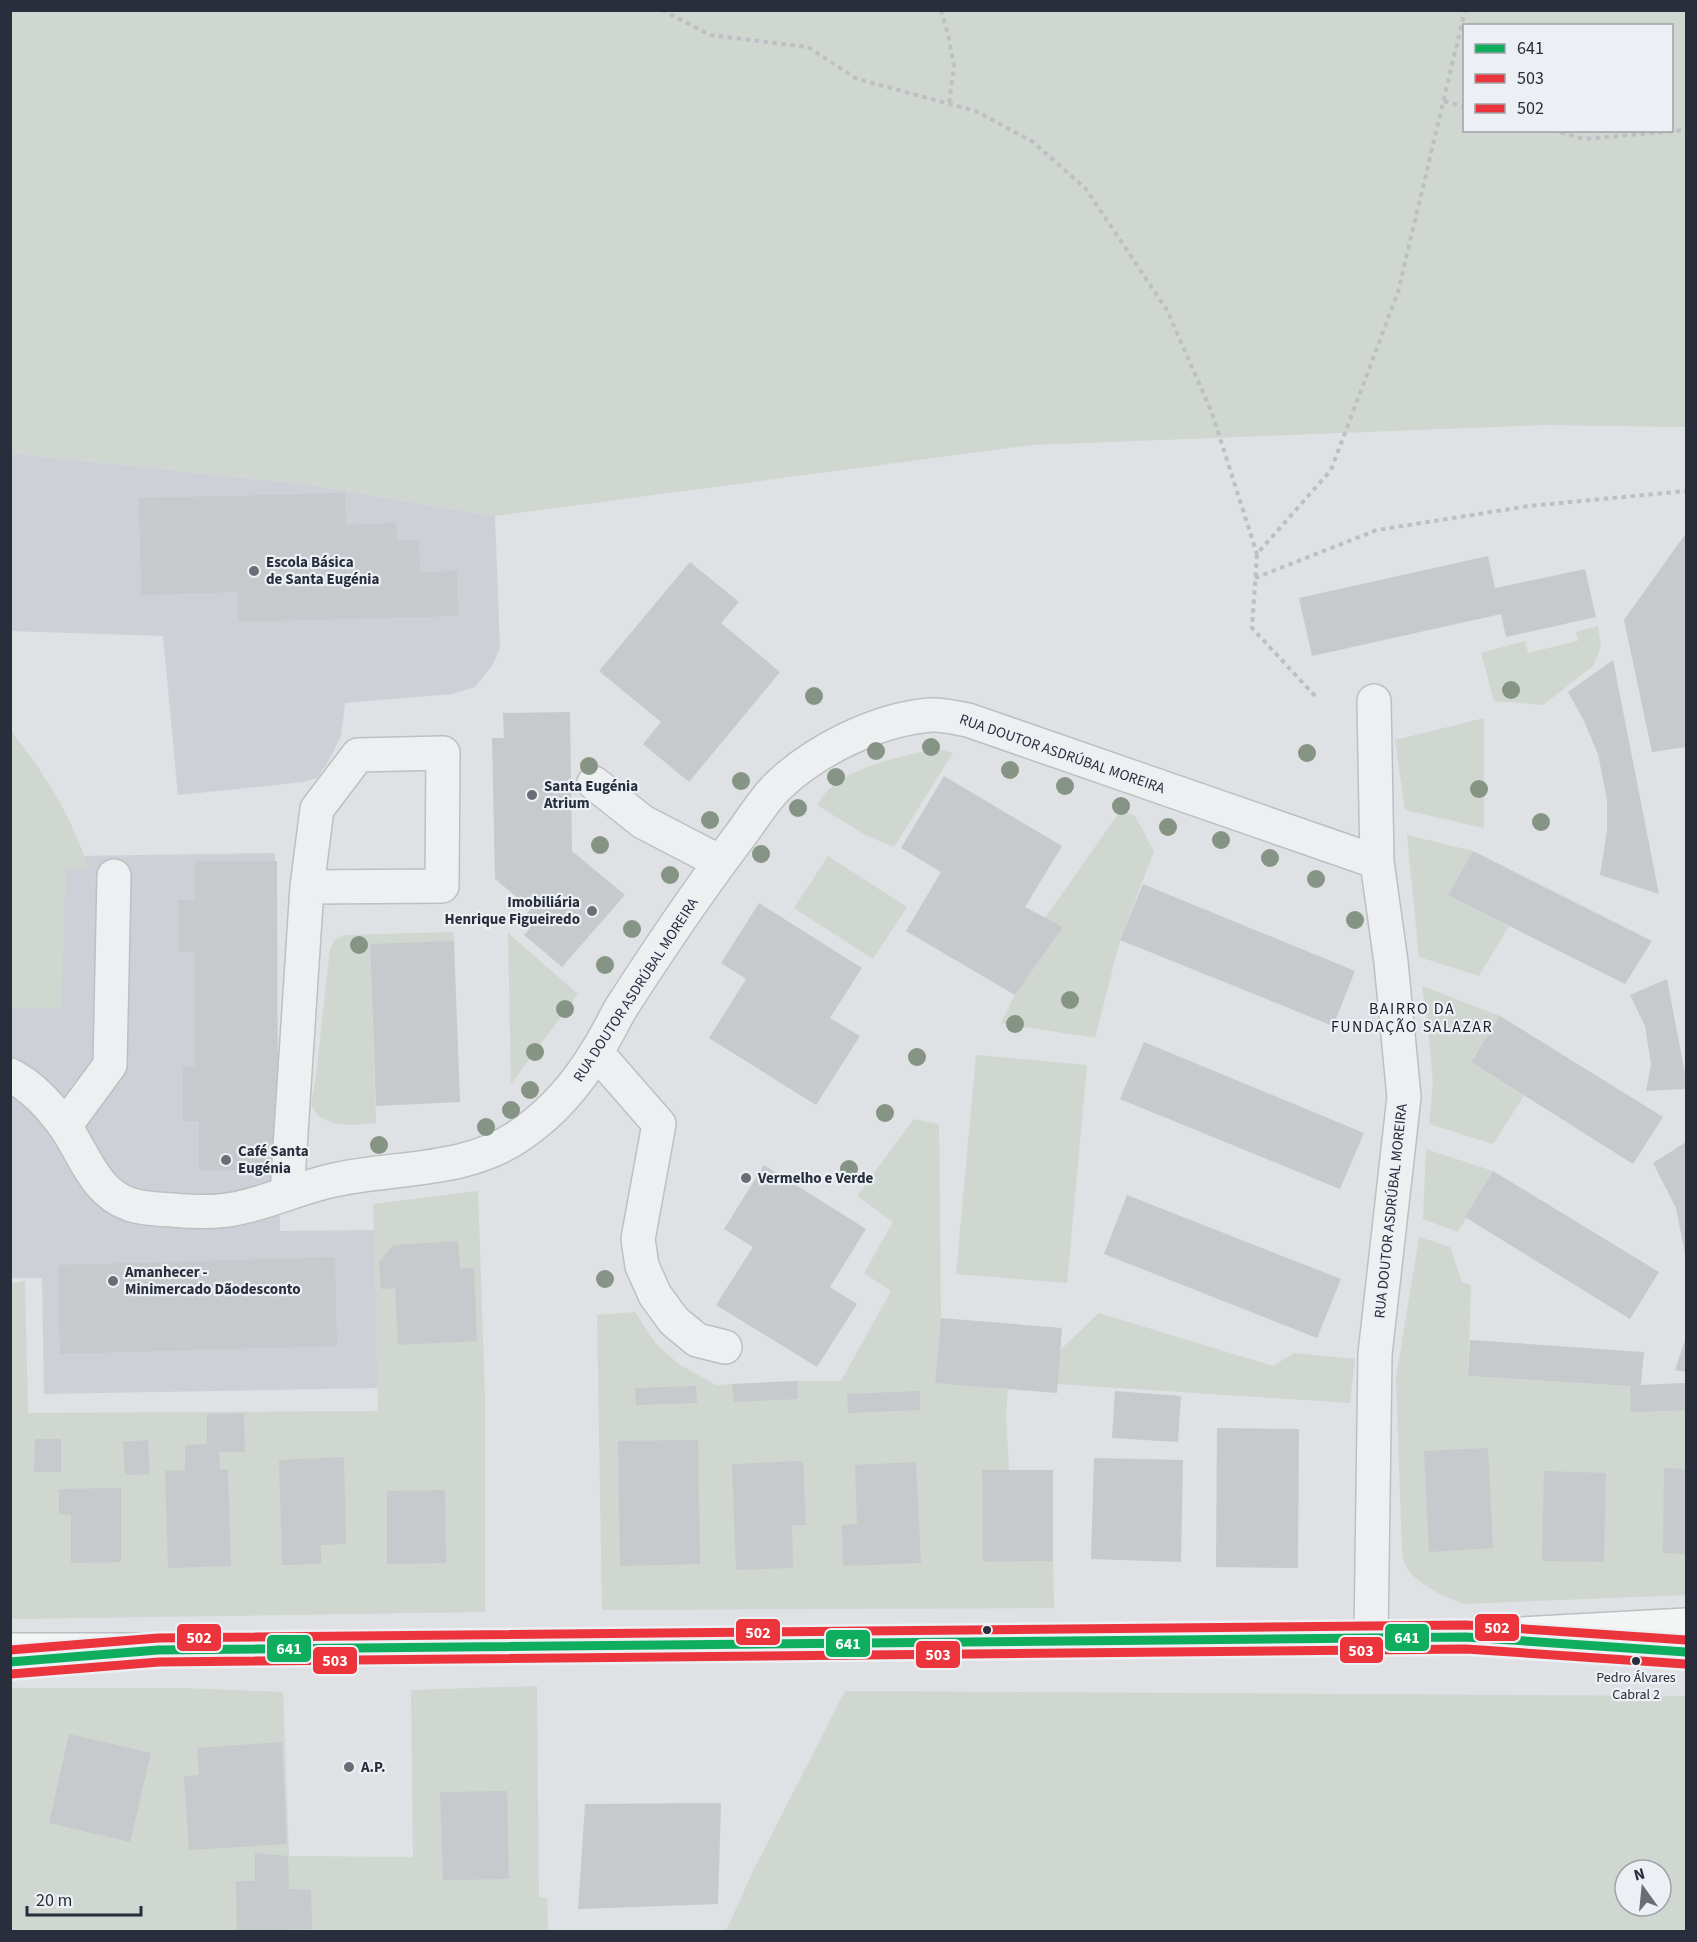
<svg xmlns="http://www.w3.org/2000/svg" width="1697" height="1942" font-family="'Source Sans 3',sans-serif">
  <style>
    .built { fill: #ced0d7 }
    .green { fill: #cfd7d0; fill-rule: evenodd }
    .building { fill: #c7c9cc }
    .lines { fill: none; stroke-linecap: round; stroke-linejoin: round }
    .minor-casing { stroke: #bdbfc2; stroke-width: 36 }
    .major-casing { stroke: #bcbec1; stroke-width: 36 }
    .path { stroke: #bebfc4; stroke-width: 4; stroke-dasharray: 4.5 4.5; stroke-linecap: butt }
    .minor { stroke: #eeeff1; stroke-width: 33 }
    .major { stroke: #f3f4f4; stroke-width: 33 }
    .bus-1-casing { stroke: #eceff3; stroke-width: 14 }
    .bus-2-casing { stroke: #eceff3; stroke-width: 14 }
    .bus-3-casing { stroke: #eceff3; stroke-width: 14 }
    .bus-1 { stroke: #0fad5e; stroke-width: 9 }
    .bus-2 { stroke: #ec343c; stroke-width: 9 }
    .bus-3 { stroke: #ec343c; stroke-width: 9 }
    .tree { fill: #859485 }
    .poi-dot { fill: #686d76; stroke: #eceff3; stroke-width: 2 }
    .bus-dot { fill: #282e3b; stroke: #eceff3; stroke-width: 2 }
    .labels { text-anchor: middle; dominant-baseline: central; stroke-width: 4.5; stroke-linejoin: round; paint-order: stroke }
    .bus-label { font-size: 14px; fill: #282e3b; stroke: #eceff3 }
    .poi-label { font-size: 15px; font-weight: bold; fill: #282e3b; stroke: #eceff3; text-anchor: start }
    .street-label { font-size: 15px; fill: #282e3b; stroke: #eceff3 }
    .neighbourhood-label { font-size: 16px; letter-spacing: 1.5px; fill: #1a1f2b; stroke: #eceff3 }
    .line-badge { stroke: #eceff3; stroke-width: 2 }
    .badge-label { font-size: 16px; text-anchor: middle; font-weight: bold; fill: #fff }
  </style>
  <rect width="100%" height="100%" fill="#dfe1e4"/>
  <path class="built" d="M11 453 304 484 495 516 500 648 492 666 475 687 452 694 345 703 341 736 328 762 317 778 304 782 178 795 163 636 11 631Z
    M275 853 280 1231 378 1230 381 1388 44 1394 42 1278H11L10 857Z"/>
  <path class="green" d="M11 10 1686 11V427L1544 425 1032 445 495 516 304 484 11 453ZM1464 26H1672V130H1464Z
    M1598 626 1601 646 1593 666 1543 705 1494 701 1481 653 1525 641 1528 653 1578 641 1576 632Z
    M1484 718V828L1405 810 1395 740Z
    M10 730C44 771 72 818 89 869H66L61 1008H11Z
    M937 749 953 753 894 847 867 836 817 805C820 800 824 794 828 790 852 766 905 755 937 749Z
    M1121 810 1135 816 1154 851 1120 940 1095 1038 1001 1023 1015 995 1063 927 1045 918Z
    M1407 835 1473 851 1448 895 1509 926 1479 976 1419 957Z
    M828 856 907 907 873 959 794 908Z
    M453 932 454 941 370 945 376 1123C359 1125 334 1128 319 1116 316 1113 313 1108 311 1104L316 1076 330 949 335 940 345 935Z
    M508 933 578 994 511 1084Z
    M1422 986 1500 1016 1471 1062 1524 1096 1493 1144 1429 1124 1433 1084 1428 1025Z
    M976 1055 1087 1065 1067 1283 956 1274Z
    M914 1119 939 1124 941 1318 935 1382 1008 1389 1006 1416 1009 1470 982 1471 983 1562 1053 1561 1054 1608 602 1610 597 1315 635 1312 656 1344 680 1365 716 1385 797 1381H841L891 1291 864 1273 893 1222 857 1196Z
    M1426 1149 1493 1171 1458 1232 1423 1219Z
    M478 1191 485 1397V1612L11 1619 10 1284 25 1281 28 1413 378 1411 373 1204Z
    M1419 1237 1450 1247 1462 1282 1471 1285 1468 1376 1630 1386 1686 1383V1595L1464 1604C1446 1598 1414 1583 1405 1565 1403 1561 1403 1555 1402 1551L1396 1378Z
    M1099 1313 1273 1366 1294 1353 1355 1359 1350 1403 1057 1384 1060 1350Z
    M537 1686 539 1897 547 1898 548 1931H11L10 1688H184L283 1692 289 1856 413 1857 411 1690Z
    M845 1691 1686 1696V1931H726L753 1871ZM1625 1870H1661V1906H1625Z"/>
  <path class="building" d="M345 493 346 525 396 523 397 540H419L420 572 457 571 458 616 238 622V592L141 595 139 498Z
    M1686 533V747L1652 752 1624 620Z
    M1488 556 1495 588 1585 569 1596 617 1506 637 1501 614 1312 656 1299 598Z
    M690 562 739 602 721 623 780 672 689 782 643 744 661 722 599 671Z
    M1613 660 1659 894 1600 875 1607 831V800L1598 754 1583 719 1568 692Z
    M570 712 572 851 625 895 562 967 524 935 530 928 521 920 531 909 495 879 492 738H504L503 713Z
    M944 776 1062 846 1025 907 1063 927 1015 995 906 931 941 872 901 848Z
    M1473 851 1652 941 1625 984 1448 895Z
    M195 861H277L278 1170H199V1121H183V1066H195V952H178V900H195Z
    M1143 884 1355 971 1333 1026 1120 940Z
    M759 903 862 968 830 1018 860 1036 816 1105 709 1038 746 979 721 963Z
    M454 941 460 1102 376 1106 370 944Z
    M1667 979 1686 1079V1089L1646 1091 1651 1064 1645 1026 1630 995Z
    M1500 1016 1663 1117 1633 1164 1471 1062Z
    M1144 1042 1364 1133 1340 1189 1120 1099Z
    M1686 1142V1254H1685L1676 1208 1653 1163Z
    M764 1165 866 1229 830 1287 857 1304 817 1367 716 1305 753 1247 724 1229Z
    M1493 1171 1659 1272 1630 1319 1465 1217Z
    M1127 1195 1341 1279 1317 1338 1104 1254Z
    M458 1241 460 1269 474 1268 477 1341 398 1345 395 1288 381 1289 379 1262 393 1245Z
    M335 1257 337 1346 60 1354 58 1265Z
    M941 1318 1062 1328 1057 1393 935 1383Z
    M1686 1337V1372L1675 1370Z
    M1470 1340 1644 1352 1641 1385 1686 1383V1410L1631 1412 1630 1386 1468 1376Z
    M797 1381 798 1399 734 1402 732 1384Z
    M696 1386 697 1403 636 1405 635 1388Z
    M920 1391V1410L848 1413 847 1394Z
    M1115 1391 1181 1396 1178 1442 1112 1438Z
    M244 1413 245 1452H219L220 1469H228L231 1566 168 1568 165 1471 185 1470V1445L207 1444V1414Z
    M1217 1428 1299 1429 1298 1568 1216 1567Z
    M35 1439H61V1472H34Z
    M148 1440 150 1474 125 1475 123 1442Z
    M698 1440 700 1564 620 1566 618 1441Z
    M1488 1448 1493 1548 1429 1552 1424 1451Z
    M344 1457 346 1544 321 1545V1564L282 1565 279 1460Z
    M1094 1458 1183 1460 1181 1562 1091 1559Z
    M803 1461 806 1525H792L793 1568 736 1570 732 1464Z
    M916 1462 921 1563 843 1566 842 1525 857 1524 855 1465Z
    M1664 1468 1686 1469V1554L1663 1553Z
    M982 1470H1053V1561L983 1562Z
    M1544 1471 1606 1473 1604 1562 1542 1561Z
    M121 1488V1562L71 1563V1515L59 1514V1489Z
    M445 1490 446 1563 387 1564V1491Z
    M69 1734 151 1753 130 1842 49 1823Z
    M282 1742 287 1844 189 1850 184 1776 199 1775 197 1748Z
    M507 1791 509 1879 443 1880 440 1792Z
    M721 1803 718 1904 578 1909 585 1804Z
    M255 1853 288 1856 289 1889 311 1890 312 1929 237 1931 236 1881H255Z"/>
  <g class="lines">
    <g class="minor-casing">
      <path id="minor" d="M1374 701 1377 862
        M443 753 442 886 307 887 317 809 358 755Z
        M594 783 643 822 720 862
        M597 1053 659 1124 638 1239 642 1266 655 1295 674 1321 697 1340 725 1347
        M10 1075C33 1087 49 1105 64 1125 84 1153 94 1192 129 1204 142 1209 158 1209 172 1210 194 1212 218 1213 239 1208 271 1201 302 1187 334 1180 397 1166 469 1173 523 1133 554 1111 578 1083 597 1051 606 1037 613 1022 621 1008 657 952 696 894 736 841 750 823 762 802 777 787 815 750 878 719 931 715 943 714 956 718 968 720L1377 862 1391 962 1404 1097 1375 1354 1371 1637
        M65 1126 110 1065 114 876
        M287 1194 307 887"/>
    </g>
    <g class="major-casing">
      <path id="major" d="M1612 1646 1686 1652
        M10 1650H158L1466 1637 1686 1625"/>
    </g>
    <path class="path" d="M662 10 710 35 808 47 857 79 976 111 1033 142 1086 189 1167 310 1212 413 1257 554
      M941 10 948 34 954 66 949 104
      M1444 101 1464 107
      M1552 130 1584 139 1686 130
      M1255 578 1377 530 1529 506 1686 491
      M1315 696 1252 628 1257 554 1331 470 1398 292 1465 10"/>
    <use href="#minor" class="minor"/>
    <use href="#major" class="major"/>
    <g class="bus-1-casing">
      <path id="bus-1" d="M10 1662 158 1650 1466 1637 1686 1652"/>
    </g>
    <g class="bus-2-casing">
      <path id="bus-2" d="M11 1674 159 1662 1466 1649 1685 1664"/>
    </g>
    <g class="bus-3-casing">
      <path id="bus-3" d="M10 1650 158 1638 1466 1625 1686 1640"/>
    </g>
    <use href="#bus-1" class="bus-1"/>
    <use href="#bus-2" class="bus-2"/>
    <use href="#bus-3" class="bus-3"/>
  </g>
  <g class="tree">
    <circle cx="1511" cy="690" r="9"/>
    <circle cx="814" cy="696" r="9"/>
    <circle cx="931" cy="747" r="9"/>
    <circle cx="876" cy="751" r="9"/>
    <circle cx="1307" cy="753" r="9"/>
    <circle cx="589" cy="766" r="9"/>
    <circle cx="1010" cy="770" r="9"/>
    <circle cx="836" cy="777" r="9"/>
    <circle cx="741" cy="781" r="9"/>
    <circle cx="1065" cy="786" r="9"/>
    <circle cx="1479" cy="789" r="9"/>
    <circle cx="1121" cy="806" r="9"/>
    <circle cx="798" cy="808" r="9"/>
    <circle cx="710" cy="820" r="9"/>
    <circle cx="1541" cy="822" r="9"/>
    <circle cx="1168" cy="827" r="9"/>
    <circle cx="1221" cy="840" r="9"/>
    <circle cx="600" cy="845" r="9"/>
    <circle cx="761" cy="854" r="9"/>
    <circle cx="1270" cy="858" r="9"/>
    <circle cx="670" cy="875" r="9"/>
    <circle cx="1316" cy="879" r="9"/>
    <circle cx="1355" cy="920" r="9"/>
    <circle cx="632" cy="929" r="9"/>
    <circle cx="359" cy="945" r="9"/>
    <circle cx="605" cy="965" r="9"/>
    <circle cx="1070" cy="1000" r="9"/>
    <circle cx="565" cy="1009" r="9"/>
    <circle cx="1015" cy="1024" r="9"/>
    <circle cx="535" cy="1052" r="9"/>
    <circle cx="917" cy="1057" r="9"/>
    <circle cx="530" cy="1090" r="9"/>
    <circle cx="511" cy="1110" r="9"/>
    <circle cx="885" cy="1113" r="9"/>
    <circle cx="486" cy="1127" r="9"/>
    <circle cx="379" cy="1145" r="9"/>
    <circle cx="849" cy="1169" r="9"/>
    <circle cx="605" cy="1279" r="9"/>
  </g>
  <g class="poi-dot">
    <circle cx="254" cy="571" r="6"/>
    <circle cx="532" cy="795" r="6"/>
    <circle cx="592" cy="911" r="6"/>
    <circle cx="226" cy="1160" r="6"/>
    <circle cx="746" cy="1178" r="6"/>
    <circle cx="113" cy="1281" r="6"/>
    <circle cx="349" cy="1767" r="6"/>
  </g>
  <g class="bus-dot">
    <circle cx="987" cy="1630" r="5"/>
    <circle cx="1636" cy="1661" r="5"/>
  </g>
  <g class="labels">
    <g class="bus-label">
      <text x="1636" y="1678">Pedro Álvares<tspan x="1636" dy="17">Cabral 2</tspan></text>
    </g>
    <g class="poi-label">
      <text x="266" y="562">Escola Básica<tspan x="266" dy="17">de Santa Eugénia</tspan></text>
      <text x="544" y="786">Santa Eugénia<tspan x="544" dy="17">Atrium</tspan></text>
      <text x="580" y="902" text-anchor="end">Imobiliária<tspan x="580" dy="17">Henrique Figueiredo</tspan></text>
      <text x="238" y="1151">Café Santa<tspan x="238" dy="17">Eugénia</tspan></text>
      <text x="758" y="1178">Vermelho e Verde</text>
      <text x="125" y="1272">Amanhecer -<tspan x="125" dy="17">Minimercado Dãodesconto</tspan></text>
      <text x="361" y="1767">A.P.</text>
    </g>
    <g class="street-label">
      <text transform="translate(1062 754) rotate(19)">RUA DOUTOR ASDRÚBAL MOREIRA</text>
      <text transform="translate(636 990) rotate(-57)">RUA DOUTOR ASDRÚBAL MOREIRA</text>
      <text transform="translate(1391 1211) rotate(-84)">RUA DOUTOR ASDRÚBAL MOREIRA</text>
    </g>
    <g class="neighbourhood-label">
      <text x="1412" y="1009">BAIRRO DA<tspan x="1412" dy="18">FUNDAÇÃO SALAZAR</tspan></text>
    </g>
  </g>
  <g class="line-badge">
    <rect x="1474" y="1613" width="46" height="29" rx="6" fill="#ec343c"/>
    <rect x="735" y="1618" width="46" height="28" rx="6" fill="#ec343c"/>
    <rect x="1384" y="1623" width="46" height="29" rx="6" fill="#0fad5e"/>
    <rect x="176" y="1623" width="46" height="29" rx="6" fill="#ec343c"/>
    <rect x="825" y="1629" width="46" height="29" rx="6" fill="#0fad5e"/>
    <rect x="266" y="1634" width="46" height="29" rx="6" fill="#0fad5e"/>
    <rect x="1339" y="1636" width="45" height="28" rx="6" fill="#ec343c"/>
    <rect x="915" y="1640" width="46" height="29" rx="6" fill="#ec343c"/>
    <rect x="312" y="1646" width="46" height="29" rx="6" fill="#ec343c"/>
  </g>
  <g class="badge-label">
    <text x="1497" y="1633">502</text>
    <text x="758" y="1638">502</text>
    <text x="1407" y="1643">641</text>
    <text x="199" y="1643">502</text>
    <text x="848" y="1649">641</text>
    <text x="289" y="1654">641</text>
    <text x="1361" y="1656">503</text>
    <text x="938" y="1660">503</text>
    <text x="335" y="1666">503</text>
  </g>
  <rect width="1697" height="1942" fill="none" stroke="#282e3b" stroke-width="24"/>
  <rect x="1463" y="24" width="210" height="108" fill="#eceff3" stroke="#9ea2a9" stroke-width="1.5"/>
  <rect x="1475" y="44" width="30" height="9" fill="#0fad5e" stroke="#9ea2a9" stroke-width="1.5"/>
  <text x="1517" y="54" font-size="18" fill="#282e3b">641</text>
  <rect x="1475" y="74" width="30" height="9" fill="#ec343c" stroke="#9ea2a9" stroke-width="1.5"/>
  <text x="1517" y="84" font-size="18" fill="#282e3b">503</text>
  <rect x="1475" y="104" width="30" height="9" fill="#ec343c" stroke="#9ea2a9" stroke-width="1.5"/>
  <text x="1517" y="114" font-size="18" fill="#282e3b">502</text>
  <g transform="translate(1643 1888) rotate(345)"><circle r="28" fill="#eceff3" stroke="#9ea2a9" stroke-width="1.5"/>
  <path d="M0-4.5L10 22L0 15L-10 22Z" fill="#686d76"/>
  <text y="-9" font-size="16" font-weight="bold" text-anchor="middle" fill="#282e3b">N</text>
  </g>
  <path d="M27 1906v9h114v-9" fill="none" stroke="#282e3b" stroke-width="3"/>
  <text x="36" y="1906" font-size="18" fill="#282e3b" stroke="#eceff3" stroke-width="4.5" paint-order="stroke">20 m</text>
</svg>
